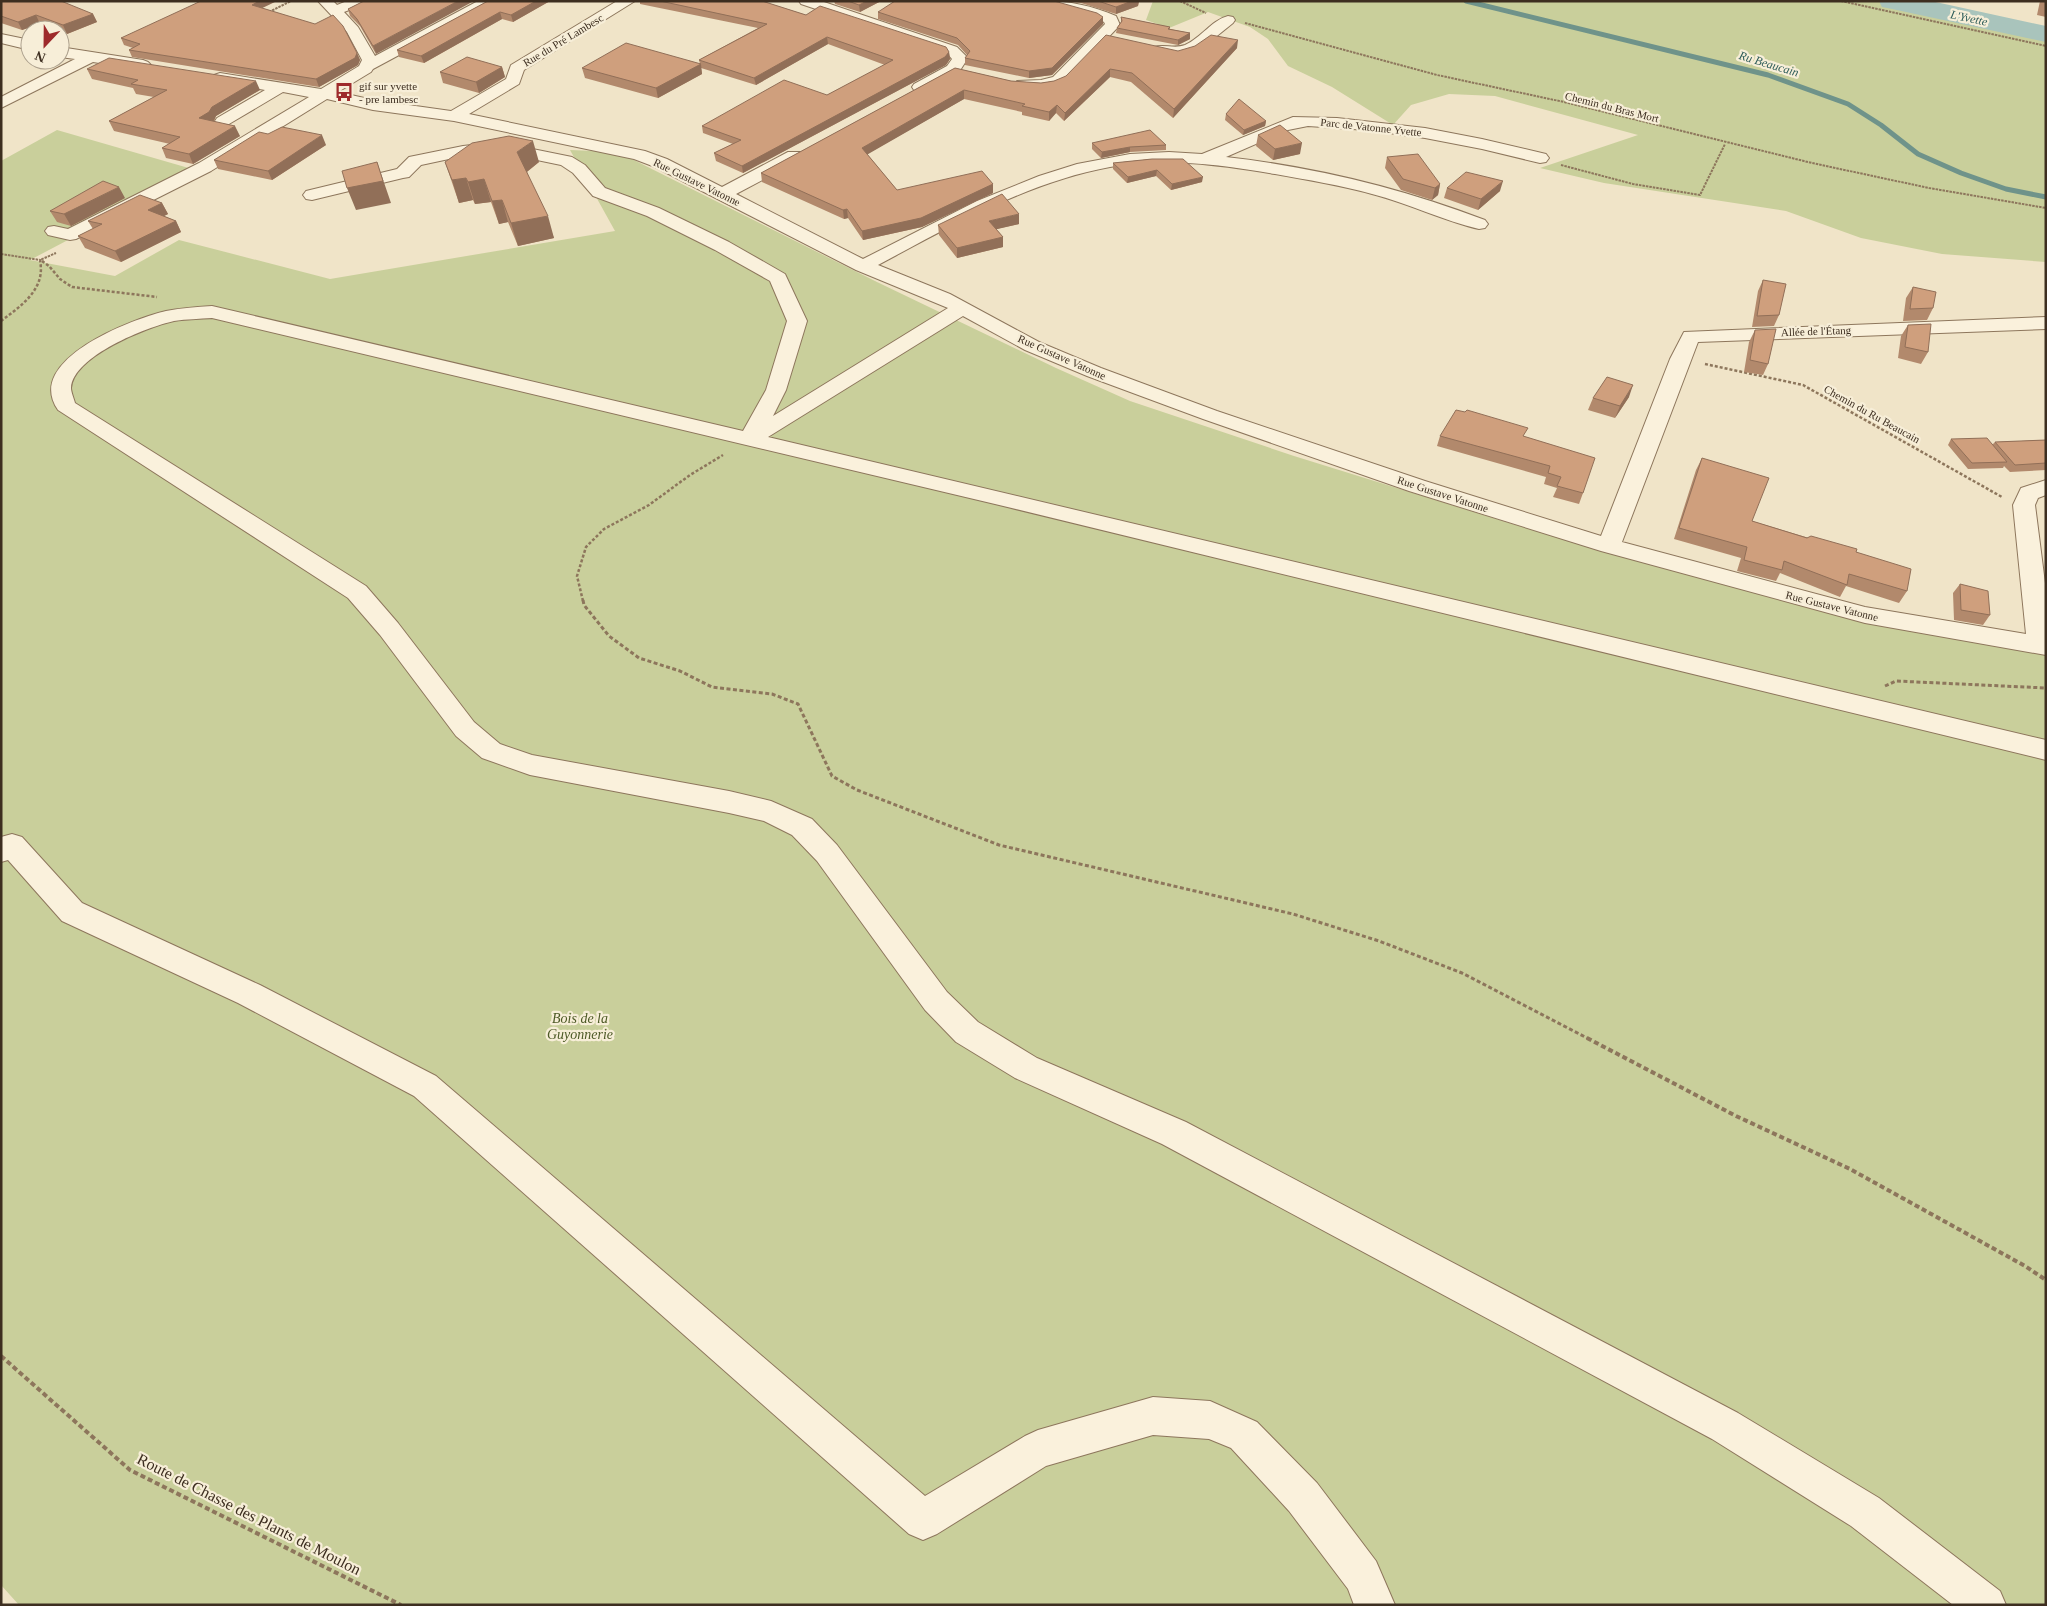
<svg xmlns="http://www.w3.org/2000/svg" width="2047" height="1606" font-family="Georgia,serif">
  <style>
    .green { fill: #c9cf9b }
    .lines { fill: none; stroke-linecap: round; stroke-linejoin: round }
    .stream { stroke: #6f938a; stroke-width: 5 }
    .river { fill: #a9c4bc; fill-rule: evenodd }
    .minor-casing { stroke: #8d765c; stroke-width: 2 }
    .path-far3 { stroke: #8d765c; stroke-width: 2; stroke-dasharray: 2.5 1; stroke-linecap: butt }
    .path-far2 { stroke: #8d765c; stroke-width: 2.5; stroke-dasharray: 3 2; stroke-linecap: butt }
    .path-far1 { stroke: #8d765c; stroke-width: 3; stroke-dasharray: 4 2.5; stroke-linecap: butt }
    .path { stroke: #8d765c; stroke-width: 4; stroke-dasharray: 5 3; stroke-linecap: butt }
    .minor { fill: #faf1dc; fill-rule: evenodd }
    .wall { fill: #b2896c }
    .shaded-wall { fill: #916f58 }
    .building { fill: #cf9f7d; stroke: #916f58 }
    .labels { text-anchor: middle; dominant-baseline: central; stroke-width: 4.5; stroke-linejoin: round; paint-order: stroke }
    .far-street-label { font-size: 11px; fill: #3d2e20; stroke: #f7eed8 }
    .far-poi-label { font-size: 11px; fill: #3d2e20; stroke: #f7eed8; text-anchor: start }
    .far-water-label { font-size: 12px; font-style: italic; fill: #2f5d5a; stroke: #f7eed8 }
    .park-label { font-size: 14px; font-style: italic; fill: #4d5a26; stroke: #f7eed8 }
    .near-street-label { font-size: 16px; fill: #3d2e20; stroke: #f7eed8 }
  </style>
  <rect width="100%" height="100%" fill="#f0e4c8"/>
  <path class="green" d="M1153 1H1913L2046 31V262L1942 254 1861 238 1786 211 1604 183 1540 168 1638 135 1495 96 1449 94 1411 105 1393 125 1332 87 1288 66 1268 39 1250 27 1208 12 1169 28 1146 20Z
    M57 130 199 171 30 260 115 276 179 240 330 279 615 231 570 150 618 152 877 282 1056 368 1130 401 1294 456 1516 525 1888 627 2046 652V1605H19L1 1585V161Z"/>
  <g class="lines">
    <path class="stream" d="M1466 1 1768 75 1848 104 1881 125 1918 154 1961 173 2006 189 2046 197"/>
    <path class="river" d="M1879 1H1931L2046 26V42L1892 9 1882 7Z"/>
    <g class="minor-casing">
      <path id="minor" d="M318 1H333L337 5 347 1H367L365 4 344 12 358 27 375 56 478 1H496L494 4 373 69 371 72 338 92 373 100 451 111 506 79 511 65 617 1H635L524 70 519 84 469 114 645 151 667 159 722 187 788 152H800L802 156 800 160 736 194 863 259 977 201 1039 176 1077 164 1130 154 1169 152 1202 154 1293 117 1337 118 1425 128 1482 139 1546 154 1549 158 1546 162 1540 163 1482 149 1425 138 1367 130 1308 126 1288 130 1226 157C1315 167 1401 188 1485 220L1488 224 1485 228 1479 229C1444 221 1408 203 1372 194 1340 185 1308 180 1275 174 1221 165 1165 157 1110 167 1028 182 951 226 878 265L950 294 1039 342 1101 368 1217 411 1425 481 1601 536 1670 359 1684 332 2046 317V329L1698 342 1622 542 1865 607 2026 634 2013 505 2021 488 2046 480V495L2038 498 2035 505 2046 591V655L1865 623 1601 551 1409 491 1203 419 1087 376 1025 350 963 316 768 437 2046 740V760L995 504 212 318C199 319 187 319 174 321 147 327 73 356 71 388 71 392 74 399 75 403L366 586 398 623 474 722 500 744 532 755 729 791 771 801 812 819 837 845 947 992 978 1022 1037 1058 1186 1122 1738 1413 1879 1498 2000 1591 2006 1605H1953L1851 1526 1712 1439 1162 1144 1015 1078 956 1042 925 1010 817 861 792 835 764 821 729 813 530 775 482 758 456 736 380 635 348 598 58 410C23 360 132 319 166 311 182 308 196 307 212 306L743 431 766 390 787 321 770 281 715 250 647 216 593 196 573 173 561 165 498 152 463 156 421 165 409 177 403 178 312 200 306 199 303 195 306 191 397 169 409 157 463 146 498 142 572 157 585 165 605 188 659 208 729 242 785 274 807 321 786 390 773 416 948 308 856 270 655 167 634 159 454 121 373 110 327 99 211 171 76 239 70 240 48 235 45 231 48 227 54 226 68 229 199 163 309 97 283 92 229 124H217L215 121 217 118 265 90 214 81 212 78 214 75 220 73 321 89 359 66 362 60 347 32Z
        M799 1H821L957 47 968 58 959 72 926 90H914L912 87 914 84 947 66 952 59 947 53 801 4Z
        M1044 1C1069 1 1093 6 1116 16L1120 25 1065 83 1042 90 1017 87 1015 84 1017 81 1041 80 1053 77 1105 24 1104 22 1097 18 1046 4Z
        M1228 16 1233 17 1235 20 1233 23C1207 44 1190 62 1154 53L1151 50 1154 47C1164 44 1175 49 1185 45 1201 38 1212 20 1228 16Z
        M1 34 30 40V50L1 43Z
        M60 47 143 60 148 62 151 65 148 68 143 70 93 62 1 108V97L75 59 60 57Z
        M12 834 22 837 82 903 260 985 436 1076 925 1496 1025 1436 1038 1430 1153 1397 1210 1401 1257 1422 1317 1483 1376 1561 1395 1605H1354L1348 1589 1289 1511 1231 1448 1209 1439 1153 1435 1046 1466 937 1534 923 1540 909 1534 414 1096 238 1003 62 921 8 860 1 862V837Z"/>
    </g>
    <path class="path-far3" d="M1180 1 1206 13
      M1841 1 2046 46
      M269 12 291 1
      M1245 23 1437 75 1564 102 1812 163 1929 188 2046 208
      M1561 165 1633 184 1700 195 1725 144
      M1 254 40 260 44 262
      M40 262V260L56 253"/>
    <path class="path-far2" d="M42 261 49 266 60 279 72 287 157 297
      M1 321C21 306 46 289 40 261
      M1705 364 1803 385 2002 497
      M583 601 577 576 586 547 604 529 649 505 690 475 723 455"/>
    <path class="path-far1" d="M583 600 584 605 609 636 639 658 680 671 712 687 772 694 798 704 832 776 857 790 999 845 1293 914 1379 941 1462 973 1589 1039
      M1885 686 1896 681 2046 688"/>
    <path class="path" d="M1587 1038 1736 1116 1850 1169 2025 1266 2046 1280
      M1 1356 130 1470 401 1605"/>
    <use href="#minor" class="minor"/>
  </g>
  <path class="wall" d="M1 1 93 14 97 22 67 34 60 31V30H57L40 24 22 30 1 23Z
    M364 1 376 54 360 26 350 16 348 9Z
    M488 1H550L513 22 502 19 424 63 399 57 397 50Z
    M640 1H762L806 15 949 52 950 59 946 65 743 173 716 161 714 153 733 144 703 133 702 126 827 95 885 65 828 44 756 85 701 68 702 74 658 98 585 78 582 68 700 64 699 60 758 28 640 4Z
    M834 1H881L860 12 835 4Z
    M1062 1H1139L1138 6 1116 14 1081 3Z
    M2040 1H2046V17L2037 15Z
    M263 8 357 53 360 60 358 65 319 87 132 57 129 50 133 48 124 45 121 38Z
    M878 12 1103 24 1052 75 1029 78 965 65V58L967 55 958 45 878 19Z
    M1121 17 1170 27V29L1190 33V39L1178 45 1116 33 1117 28 1121 22Z
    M1237 48 1173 118 1131 82 1110 77 1064 121 1056 113 1049 121 1022 115V112L964 99 867 154 897 190 993 193 922 227 863 240 848 218 844 219 762 182 761 173 955 68 1011 81 1041 83 1054 81 1178 51Z
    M502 67 505 77 479 93 443 83 440 72Z
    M87 69 260 90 216 116 214 122 240 136 193 164 166 158 162 148 170 144 114 131 109 121 154 97 136 94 133 88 92 79Z
    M1226 114 1266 121 1265 126 1243 135 1225 120Z
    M268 134 326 145 272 180 218 169 214 160Z
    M1258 135 1300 154 1273 160 1256 146Z
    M1092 143 1166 145V150L1130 152 1101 158 1092 149Z
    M1387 157 1440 184 1438 195 1432 200 1401 190 1385 168Z
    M1152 159 1202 182 1171 190 1156 176 1127 183 1113 169V163Z
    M445 162H539L527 172 554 238 518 246 508 222 499 224 491 202 475 204 473 200 459 203Z
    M1447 188 1500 191 1478 210 1444 198Z
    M125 198 71 226 57 222 50 211Z
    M162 203 168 214 164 216 176 221 181 232 121 262 85 248 78 236 93 229 88 221Z
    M1019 224 996 229 1003 237V247L957 258 939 235 938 225Z
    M1763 280 1779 315 1774 326 1752 327 1758 291Z
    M1913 287 1933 308 1927 320 1903 321 1906 298Z
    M1908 325 1928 352 1921 364 1898 358 1901 336Z
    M1755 330 1768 364 1763 375 1744 372 1749 342Z
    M1629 397 1615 418 1588 410 1593 398Z
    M1440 436 1524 437 1583 493 1579 504 1553 497 1557 488 1544 484 1546 477 1437 446Z
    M1951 439 1993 444 1995 442 2046 440V470L2010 472 2004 466 2003 468 1968 469 1948 445Z
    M1702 458 1752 521 1856 552 1907 591 1899 603 1846 586 1840 597 1780 573 1776 581 1737 571 1741 558 1674 539 1696 470Z
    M1960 584 1990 615 1983 625 1954 620 1953 593Z"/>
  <path class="shaded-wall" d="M259 1H277L254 12 252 5Z
    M458 1H474L376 54 373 46Z
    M536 1H550L513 22 511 15Z
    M867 1H881L860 12 859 5Z
    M1132 1H1139L1138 6 1116 14V7Z
    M500 12 502 19 424 63 421 56Z
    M93 14 97 22 67 34 63 25Z
    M36 15 40 24 22 30 18 22Z
    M1103 17V24L1052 75 1029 78V71Z
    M1190 33V39L1178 45V40Z
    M827 37 828 44 756 85 754 78Z
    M1238 40 1237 48 1173 118 1174 109Z
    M949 52 950 59 946 65 743 173 742 166Z
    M357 53 360 60 358 65 319 87 316 79Z
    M701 64 702 74 658 98 656 88Z
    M502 67 505 77 479 93 476 82Z
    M1110 69V77L1064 121 1065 113Z
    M256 81 260 90 216 116 213 122 199 118 212 107Z
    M964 90V99L863 157 862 148Z
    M1057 105 1056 113 1049 121V112Z
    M1266 121 1265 126 1243 135 1244 130Z
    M235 126 240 136 193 164 189 154Z
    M322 135 326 145 272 180 268 171Z
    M533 141 539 162 524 174 517 152Z
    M1302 143 1300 154 1273 160 1275 149Z
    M1130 147V152L1101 158 1102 152Z
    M377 162 391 203 356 210 347 188Z
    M1157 170 1156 176 1127 183 1128 177Z
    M1203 177 1202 182 1171 190 1172 184Z
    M466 178 473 200 459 203 452 180Z
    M484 179 491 202 475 204 468 182Z
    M1503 181 1500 191 1478 210 1481 199Z
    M993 184V193L922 227 863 240 862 231Z
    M1440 184 1438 195 1432 200 1435 188Z
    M119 187 125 198 71 226 64 214Z
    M502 200 508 222 499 224 492 201Z
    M162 203 168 214 154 221 148 210Z
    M847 209 848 218 844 219 843 210Z
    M1019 214V224L989 231V221Z
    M548 216 554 238 518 246 511 223Z
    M176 221 181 232 121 262 115 251Z
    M1003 237V247L957 258V248Z
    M1633 385 1629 397 1615 418 1620 406Z"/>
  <path class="building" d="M1 1H61L93 14 63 25 36 15 18 22 1 16Z
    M201 1H259L252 5 315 24 333 15 343 26 357 53 355 58 316 79 129 50 140 44 121 38Z
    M364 1H458L373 46 357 19 348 9Z
    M488 1H536L511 15 500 12 421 56 397 50Z
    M660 1H762L806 15 820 6 946 47 949 52 945 57 742 166 714 153 741 140 702 126 784 80 827 95 893 60 827 37 754 78 699 60 767 24Z
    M848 1H867L859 5Z
    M895 1H1054L1097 13 1103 17 1052 68 1029 71 965 58 970 51 957 38 878 12Z
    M1098 1H1132L1116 7Z
    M1121 17 1170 27 1168 29 1190 33 1178 40 1117 28 1122 21Z
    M1106 35 1178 51 1195 46 1211 35 1238 40 1174 109 1132 73 1110 69 1065 113 1057 105 1049 112 1022 106 1025 104 964 90 862 148 897 190 982 171 993 184 921 218 862 231 847 209 843 210 761 173 955 68 1011 81 1041 83 1054 81 1066 76Z
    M626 43 701 64 656 88 582 68Z
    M467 57 502 67 476 82 440 72Z
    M109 58 256 81 212 107 209 112 199 118 235 126 189 154 162 148 180 137 109 121 167 90 131 84 138 80 87 69Z
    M1239 99 1266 121 1244 130 1226 114Z
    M1280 125 1302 143 1275 149 1258 135Z
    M282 127 322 135 268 171 214 160 259 132 268 134Z
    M1150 130 1166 145 1130 147 1102 152 1092 143Z
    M509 136 533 141 517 152 548 216 511 223 502 200 492 201 484 179 468 182 466 178 452 180 445 162 472 143Z
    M1418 154 1440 184 1435 188 1403 179 1387 157Z
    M1152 159H1183L1203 177 1172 184 1157 170 1128 177 1113 163Z
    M377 162 383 181 347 188 342 171Z
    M1466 172 1503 181 1481 199 1447 188Z
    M103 181 119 187 64 214 50 211Z
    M1002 194 1019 214 989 221 1003 237 957 248 938 225Z
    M140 195 162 203 148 210 176 221 115 251 78 236 102 224 88 221Z
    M1763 280 1786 284 1779 315 1757 316Z
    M1913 287 1936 292 1933 308 1910 309Z
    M1931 324 1928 352 1905 347 1908 325Z
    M1776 329 1768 364 1750 360 1755 330Z
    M1607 377 1633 385 1620 406 1593 398Z
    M1456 410 1465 412 1467 410 1528 428 1523 436 1595 458 1583 493 1557 486 1561 477 1548 473 1550 466 1440 436Z
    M1987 438 2007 462 1972 463 1951 439Z
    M2046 440V463L2015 465 1995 442Z
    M1702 458 1769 478 1752 521 1807 538 1811 536 1857 549 1856 552 1911 569 1907 591 1849 574 1847 585 1784 561 1782 570 1744 560 1747 547 1679 528Z
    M1960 584 1988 591 1990 615 1961 610Z"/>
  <defs>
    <g id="bus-bare" transform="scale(1.5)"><path d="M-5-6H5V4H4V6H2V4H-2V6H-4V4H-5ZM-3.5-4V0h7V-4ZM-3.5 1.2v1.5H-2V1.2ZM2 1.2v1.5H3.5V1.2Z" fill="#9e2a2b" stroke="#f7eed8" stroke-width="2.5" paint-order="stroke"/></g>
  </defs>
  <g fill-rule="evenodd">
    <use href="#bus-bare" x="344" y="92"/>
  </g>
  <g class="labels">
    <g class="far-street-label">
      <text transform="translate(563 40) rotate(-31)">Rue du Pré Lambesc</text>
      <text transform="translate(1612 107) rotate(14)">Chemin du Bras Mort</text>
      <text transform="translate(1371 127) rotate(6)">Parc de Vatonne Yvette</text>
      <text transform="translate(697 182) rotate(26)">Rue Gustave Vatonne</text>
      <text transform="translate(1816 331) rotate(-2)">Allée de l'Étang</text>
      <text transform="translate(1062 357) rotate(24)">Rue Gustave Vatonne</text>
      <text transform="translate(1872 414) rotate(29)">Chemin du Ru Beaucain</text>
      <text transform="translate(1443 494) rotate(18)">Rue Gustave Vatonne</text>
      <text transform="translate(1832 606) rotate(14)">Rue Gustave Vatonne</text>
    </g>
    <g class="far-poi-label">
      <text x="359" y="86">gif sur yvette<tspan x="359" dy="13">- pre lambesc</tspan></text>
    </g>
    <g class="far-water-label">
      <text transform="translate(1969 18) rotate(12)">L'Yvette</text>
      <text transform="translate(1769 64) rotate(17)">Ru Beaucain</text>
    </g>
    <g class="park-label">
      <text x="580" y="1018">Bois de la<tspan x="580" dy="16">Guyonnerie</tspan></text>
    </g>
    <g class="near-street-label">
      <text transform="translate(249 1514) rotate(27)">Route de Chasse des Plants de Moulon</text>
    </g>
  </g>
  <rect width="2047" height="1606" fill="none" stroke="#3d2e20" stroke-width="5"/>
  <g transform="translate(45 45) rotate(202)"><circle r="24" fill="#f7eed8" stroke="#ada18e"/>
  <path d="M0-4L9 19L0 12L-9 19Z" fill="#9e2a2b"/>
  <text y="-8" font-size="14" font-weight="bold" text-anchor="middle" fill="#3d2e20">N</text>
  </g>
</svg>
